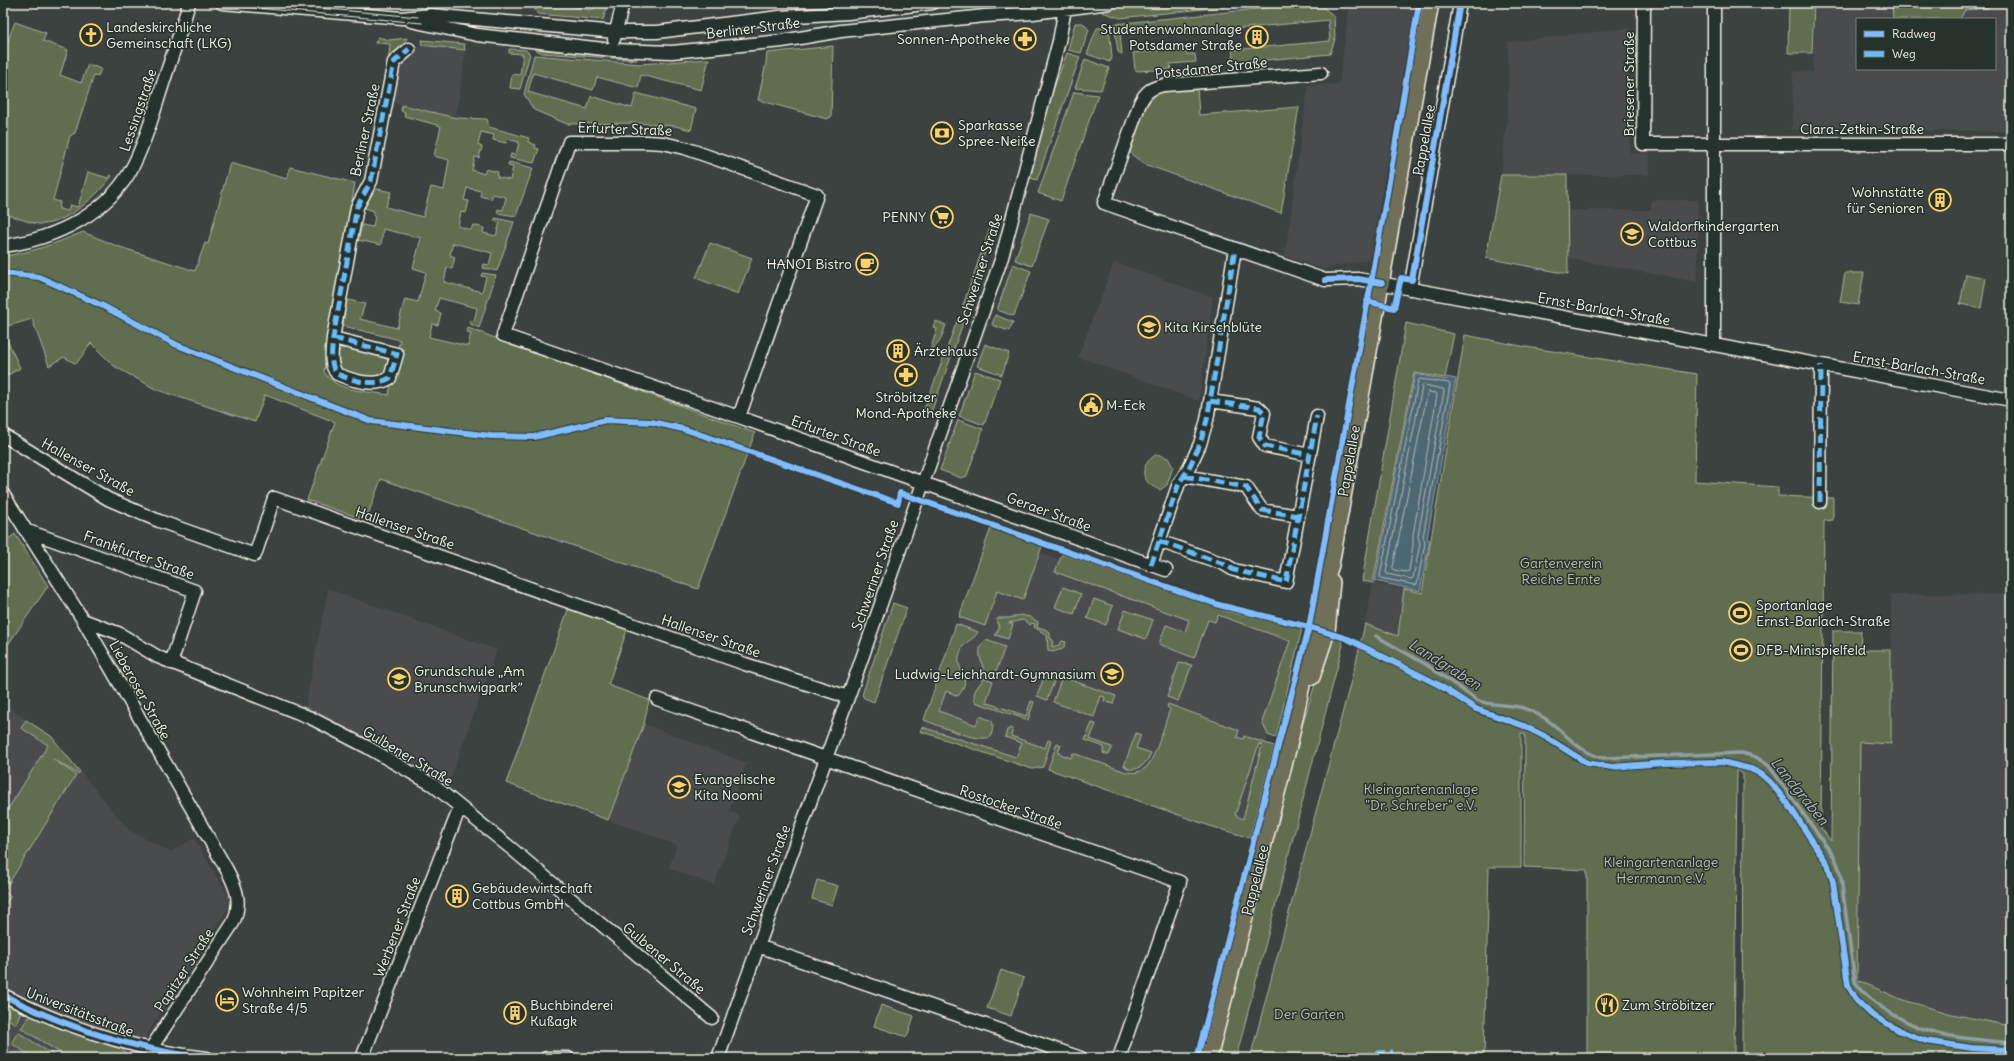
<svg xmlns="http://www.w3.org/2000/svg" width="2014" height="1061" font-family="Delius,sans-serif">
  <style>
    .built { fill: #4a4c4e; fill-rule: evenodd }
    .green { fill: #616e50; stroke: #aab09c; fill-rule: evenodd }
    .water { fill: #4e6873; stroke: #909fa2 }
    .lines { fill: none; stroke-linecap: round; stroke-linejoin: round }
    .shore { stroke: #b2bab9; stroke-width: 1 }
    .stream { stroke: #909fa2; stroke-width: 3.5 }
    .minor-casing { stroke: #f4f1e8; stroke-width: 15 }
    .major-casing { stroke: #f4f1e8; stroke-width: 18 }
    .minor { stroke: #26332d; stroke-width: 12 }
    .major { stroke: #706f59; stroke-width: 15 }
    .tram { stroke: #f4f1e8; stroke-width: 1 }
    .quiet { stroke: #66bdfb; stroke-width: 5; stroke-dasharray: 10 5; stroke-linecap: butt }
    .cycleway-casing { stroke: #26332d; stroke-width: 8 }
    .cycleway { stroke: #80bcff; stroke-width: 6 }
    .labels { text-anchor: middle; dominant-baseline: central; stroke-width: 3; stroke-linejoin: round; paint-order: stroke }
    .poi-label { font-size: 14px; fill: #f4f1e8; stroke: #26332d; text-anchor: start }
    .street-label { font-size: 14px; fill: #f4f1e8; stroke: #26332d }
    .park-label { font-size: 14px; fill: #b9bdab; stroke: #26332d }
    .water-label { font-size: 15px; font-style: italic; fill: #b2bab9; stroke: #26332d }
  </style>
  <rect width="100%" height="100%" fill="#3b4240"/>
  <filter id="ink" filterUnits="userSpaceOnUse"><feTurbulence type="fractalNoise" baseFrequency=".025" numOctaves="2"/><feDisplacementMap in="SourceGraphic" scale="8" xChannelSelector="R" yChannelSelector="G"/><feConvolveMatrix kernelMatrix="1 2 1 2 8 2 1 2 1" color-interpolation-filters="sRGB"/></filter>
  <g filter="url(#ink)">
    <path class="built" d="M525 3H607L603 16 523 9Z
      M1350 3H1416L1370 259 1324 269 1285 256 1308 85 1339 84Z
      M1815 3H2011V131L1792 130 1793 71 1813 72ZM1857 19H1995V69H1857Z
      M1629 28 1630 153H1650L1649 175H1501L1508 107V42Z
      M422 44 466 49 456 118 391 102 398 63Z
      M1651 200H1698V282L1566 258 1567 210H1651Z
      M1114 262 1213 297 1199 401 1078 357Z
      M989 535 1184 603 1186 597 1229 612 1296 627 1243 837 1041 767 1032 769 920 731Z
      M1373 583 1404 589 1398 636 1365 624Z
      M328 589 497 650 447 789 368 742 305 707Z
      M2008 594 2007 987 2006 1025 1952 1014 1903 1000 1857 980 1860 742 1891 743V595Z
      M3 704 51 736 129 830 170 852 194 838 232 902 135 1053 159 1058H3Z
      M644 724 747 763 729 811 740 816 714 885 669 868 677 845 608 820Z"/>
    <path class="green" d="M537 3H558L590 10 595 8 597 4 605 6 608 3 603 20 538 14 535 11Z
      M1137 3H1144L1149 9 1194 5 1193 3H1259L1120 18 1102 12 1101 9Z
      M1314 3H1323L1324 8 1334 16 1335 39 1330 54 1234 63 1232 50 1330 41 1328 20 1184 34 1183 27 1120 33 1122 54 1118 52 1114 24Z
      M1789 3H1814L1812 53H1788Z
      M1892 3H1988V8L1965 10 1960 19H1893Z
      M15 22 46 33 43 41 68 50 60 75 81 83 88 64 101 69 98 76 94 75 75 133 70 136 53 200 60 202 59 209 68 211 70 205 78 207 88 172 108 178 110 175 112 176C98 195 69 221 45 224 36 226 13 216 3 213V116L5 111 3 110V53Z
      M1075 23H1083L1089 30 1081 53 1068 50Z
      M1109 27 1112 57 1110 62 1087 54 1097 28Z
      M378 37 389 40 407 38 403 47 388 65 390 44 375 43Z
      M422 40 464 44 465 50 421 45Z
      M833 46 831 117 827 119 758 100 766 63 767 53Z
      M1185 47 1186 54H1195L1196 62 1170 64 1171 69 1137 71 1135 69 1133 53Z
      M509 49 526 50 530 54 520 89 510 88 512 74 520 75 523 54 509 53Z
      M534 49 637 58V60L542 53Z
      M1067 53 1080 57 1037 180 1030 178 1053 90Z
      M534 55 640 64 709 59 701 90 641 75 638 88 597 77 593 90 533 73 528 92 587 109 591 96 632 108 636 93 696 109 691 130 675 126 639 123 567 124 534 110 524 94Z
      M1085 59 1109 68 1101 90 1075 88Z
      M1197 88 1199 115 1299 107 1281 213 1144 164 1130 153C1136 136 1143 97 1162 92 1173 89 1186 89 1197 88Z
      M1074 92 1098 95 1061 201 1038 193Z
      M402 105 456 118 487 119 489 127 529 138 528 142 536 145 535 148 539 149 534 163 510 158 511 154 516 155 519 142 507 139 506 143 493 140 494 135 481 132 478 145 482 147 479 158 475 157 472 170 484 174 486 169 498 172 497 177 510 180 513 167 508 166 509 162 533 168 516 216 497 213 498 209 503 210 506 197 493 194 491 199 480 196 481 191 467 188 464 200 469 201 466 213 461 212 458 226 471 230 473 225 484 228 483 233 496 236 500 222 495 221V218L514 222 497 271 483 268 484 264 489 265 492 253 453 243 450 255 455 257 452 269 447 268 444 282 482 292 486 277 481 276 482 273 496 275 479 328 469 323 470 320 474 321 477 308 439 298 435 311 441 313 438 325 432 324 429 337 468 346 471 333 467 332 468 328 755 433 698 589 381 479 366 520 307 500 335 422 265 395 255 422 157 390 114 366 91 343 76 364 64 357 49 366 32 319 4 327 3 256C31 253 57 243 83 232L117 246 195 271 205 243 208 244 230 163 287 179 290 167 355 183 324 371C333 392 370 391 389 395L391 383 396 377 404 350 398 348 400 340 339 325 344 299 365 304 360 319 397 328 405 299 418 302 426 272 413 268 421 238 383 229 381 245 358 240 362 225 373 227 375 216H373L374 211 365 208 367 199 373 188 391 192 386 207 423 217 431 187 444 190 449 160 434 156 441 126 404 116 405 112 401 111Z
      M1501 175H1567L1568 274 1486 258Z
      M1031 213 1049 219 1032 266 1015 260Z
      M990 228 993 229 965 309 962 308Z
      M710 243 752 258 738 294 696 278Z
      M1013 264 1031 271 1014 316 997 310Z
      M1845 273H1864L1858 305 1840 302Z
      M1966 274 1986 278 1981 308 1960 304Z
      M995 315 1013 322 1009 331 992 325Z
      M936 321 946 325 940 341 929 354 937 329 933 327Z
      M957 321 963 323 931 413 924 410Z
      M1406 323 1454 334 1445 378 1414 373 1373 583 1362 581Z
      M3 331 20 368 3 378Z
      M1465 335 1526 347 1697 374 1695 481 1778 487V496L1833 498V520L1824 521 1821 828 1831 841 1833 631H1861L1860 650H1891V744L1860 742 1857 980 1903 1000 1952 1014 2006 1025 2008 594 2011 434V1058H1742L1743 774 1737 770 1734 1058H1587V870L1524 867 1525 734 1521 733V867H1489L1484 1058H1250L1356 662 1365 624 1398 636 1404 589 1422 593Z
      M985 344 1009 353 1002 375 977 366Z
      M350 347 384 357 389 362V371L378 379 344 373 336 365 337 353 341 349Z
      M975 371 1000 379 984 425 959 416Z
      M958 420 983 429 967 476 961 478 940 470Z
      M1157 454 1168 458 1173 467 1167 485 1160 490C1139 482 1139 465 1157 454Z
      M991 528 1042 546 1023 600 997 591 985 626 959 617Z
      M15 534 48 586 3 652V543Z
      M1062 554 1229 612 1302 628 1276 738 1268 735 1262 722 1290 641 1218 615 1215 622 1208 620 1194 658 1159 644 1166 625 1185 632 1189 620 1055 572Z
      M1063 587 1081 594 1074 614 1055 607Z
      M1094 599 1113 606 1106 625 1087 618Z
      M893 603 907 608 874 702 864 698 862 695Z
      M569 607 628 627 608 685 649 700 644 724 608 820 506 783Z
      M1125 610 1153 620 1146 639 1118 629Z
      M1020 615 1030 617 1038 622 1037 627 1045 629 1050 633V638L1053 640 1052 647 1059 645 1062 641 1066 642 1063 649 1052 652 1048 650 1047 635 1034 627 1035 624 1031 623 1030 625 1023 620 1009 623 1013 624 1008 639 995 635 999 628 997 619 999 618H1009Z
      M956 624 978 632C974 641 962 640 959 657 957 673 973 678 958 696L946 691 939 711 976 725 980 716 992 721C994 726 992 731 991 737 977 743 938 725 924 720Z
      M1334 636 1339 637 1343 645 1236 1058H1215L1296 746 1319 671Z
      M986 640 1005 647 994 677 985 674C982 662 974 649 986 640Z
      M1179 663 1192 665 1178 701 1167 697Z
      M1045 675 1055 679 1047 700 1037 696Z
      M1062 677 1116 696 1113 704 1104 701 1105 697 1101 696 1094 717 1053 702Z
      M984 678 993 681 986 702 1026 716 1031 701 1034 702 1028 720 975 702C971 690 979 687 984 678Z
      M1168 704 1239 730 1237 737 1243 739 1244 736 1274 746 1250 838 1210 826 1048 769 1057 743 1061 745 1058 753 1071 758 1073 753 1126 772C1133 773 1139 773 1144 769 1155 762 1165 722 1170 709L1167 707ZM1259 744 1262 745 1243 819 1235 815Z
      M26 720 51 736 80 772 78 774 53 759 76 775 4 891 11 896 3 908V806L8 809 48 745 21 728Z
      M1092 723 1096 724 1090 739 1112 747 1109 755 1103 753 1104 747 1085 740Z
      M922 727 1016 757 1022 743 1005 737 1007 730 1011 728 1013 729 1011 736 1045 748 1048 740 1051 741 1043 767 1032 769 920 731Z
      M1136 733 1141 735 1136 748 1151 753C1146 764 1140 771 1127 769V767L1124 766Z
      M817 880 838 886 832 905 812 899Z
      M1001 970 1024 978 1011 1016 987 1008Z
      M3 1002 21 1011 16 1024 3 1016Z
      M881 1005 914 1016 907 1037 874 1026Z
      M33 1016 121 1048 131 1058H68L21 1028 28 1018Z
      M18 1032 58 1058H34L11 1043Z"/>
    <path class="water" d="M1415 374 1446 380 1447 377 1456 379 1427 539 1430 540 1420 591 1375 581Z"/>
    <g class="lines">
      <path class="shore" d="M1420 379 1449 383 1450 385 1423 537 1425 543 1417 584 1415 585 1381 578 1380 576 1418 381Z
        M1424 385 1443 389 1444 391 1418 536 1420 544 1413 578 1411 579 1387 574 1386 572 1422 387Z
        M1428 392 1436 393 1437 395 1413 535V545L1409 571 1406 572 1394 570 1393 568Z"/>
      <path class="stream" d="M1376 636 1427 665 1477 700C1490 706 1505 704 1519 707 1526 708 1533 712 1539 715 1563 727 1575 752 1603 758L1742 753 1756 757 1769 766 1835 858 1840 871 1855 982C1874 1008 1914 1029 1946 1035 1964 1039 1983 1040 2002 1042H2011"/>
      <g class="minor-casing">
        <path id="minor" d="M222 3 402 18 431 15 616 32H657L779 17 848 13 932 3
          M1644 3 1643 144H2011
          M411 21 477 35 613 50 672 52 782 41 841 31 985 16 1033 13 1109 3
          M614 39 623 3
          M1321 73 1164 85C1151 88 1146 91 1140 103L1104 203 1325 280 1358 279 2011 400
          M3 246C55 239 110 213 134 164 146 140 153 115 161 90 170 61 181 32 189 3
          M1410 289 1460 3
          M333 338 397 354 390 378C375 387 353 381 337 374 329 365 332 350 333 338L357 207 371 181 394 62 409 49
          M1714 345V3
          M1210 401 1259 408 1264 413 1259 437 1265 446 1310 455
          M739 417 817 195 685 148 663 143 647 142H569L503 335 739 417 1166 570
          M3 435 108 499 159 521 255 555 274 498 745 664 848 697
          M1184 476 1246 487 1262 510 1298 516
          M3 494 83 620 227 870C237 889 242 903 233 923L150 1050
          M1820 502 1821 365
          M25 530 195 591 171 663
          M1159 541 1224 564 1234 570 1286 582 1317 416
          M1151 565 1179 483 1188 470 1200 444 1207 420 1235 249
          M83 620 118 633 158 657 311 718 367 747 433 785 512 849 712 1018
          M657 699 1180 882 1119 1058
          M758 946 1081 1058
          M3 995C67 1028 135 1050 207 1058
          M362 1058 460 807
          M546 1058H568
          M718 1058 855 678 1002 257 1059 41 1066 3"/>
      </g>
      <g class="major-casing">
        <path id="major" d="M1312 677 1327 632 1332 582
          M1209 1058 1289 746 1323 588 1331 565 1431 3"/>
      </g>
      <use href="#minor" class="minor"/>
      <use href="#major" class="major"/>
      <path class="tram" d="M201 3 422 23
        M261 3 418 17"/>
      <path class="quiet" d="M1814 7V3
        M333 338 397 354 390 378C375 387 353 381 337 374 329 365 332 350 333 338L357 207 371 181 394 62 409 49
        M1210 401 1259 408 1264 413 1259 437 1265 446 1310 455
        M1184 476 1246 487 1262 510 1298 516
        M1820 502 1821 365
        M1159 541 1224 564 1234 570 1286 582 1317 416
        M1151 565 1179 483 1188 470 1200 444 1207 420 1235 249
        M1361 1058 1374 1053 1393 1052"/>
      <g class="cycleway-casing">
        <path id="cycleway" d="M3 273 39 277 103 306 177 345 371 421 491 436 534 437 606 420 652 422 687 430 898 503 900 493 1219 605 1309 627 1348 639 1439 685 1476 709 1524 726 1544 736 1587 763 1612 767 1664 763 1722 762 1751 769 1761 774 1770 782 1788 804 1828 865 1833 882 1848 985 1857 1001 1872 1015 1898 1030 1926 1041 1972 1048 2011 1050
          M1325 280 1358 279 1382 283
          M1367 301 1394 308 1401 278 1412 280 1460 3
          M3 995C67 1028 135 1050 207 1058
          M1197 1058 1309 627 1387 194 1419 3"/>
      </g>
      <use href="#cycleway" class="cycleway"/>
    </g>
  </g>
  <defs>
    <g id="church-ring" transform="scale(1.15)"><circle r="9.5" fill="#26332d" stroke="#ffd166" stroke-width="1.5"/><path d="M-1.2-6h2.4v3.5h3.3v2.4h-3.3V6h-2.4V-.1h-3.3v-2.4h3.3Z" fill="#ffd166"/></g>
    <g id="building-ring" transform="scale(1.15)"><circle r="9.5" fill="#26332d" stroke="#ffd166" stroke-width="1.5"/><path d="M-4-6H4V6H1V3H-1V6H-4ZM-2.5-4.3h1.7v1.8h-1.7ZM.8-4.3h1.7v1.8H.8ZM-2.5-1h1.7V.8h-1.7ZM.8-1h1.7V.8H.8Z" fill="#ffd166"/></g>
    <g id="pharmacy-ring" transform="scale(1.15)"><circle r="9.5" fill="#26332d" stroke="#ffd166" stroke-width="1.5"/><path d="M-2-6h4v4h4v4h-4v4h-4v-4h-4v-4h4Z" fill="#ffd166"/></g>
    <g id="bank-ring" transform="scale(1.15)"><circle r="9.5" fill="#26332d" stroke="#ffd166" stroke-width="1.5"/><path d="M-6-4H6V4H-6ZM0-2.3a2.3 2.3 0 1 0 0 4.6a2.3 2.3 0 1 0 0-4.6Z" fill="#ffd166"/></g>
    <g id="supermarket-ring" transform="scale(1.15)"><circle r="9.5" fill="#26332d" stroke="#ffd166" stroke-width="1.5"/><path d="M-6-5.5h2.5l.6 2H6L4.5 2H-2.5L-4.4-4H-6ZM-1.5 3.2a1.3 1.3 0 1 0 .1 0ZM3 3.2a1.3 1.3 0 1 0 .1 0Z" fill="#ffd166"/></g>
    <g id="school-ring" transform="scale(1.15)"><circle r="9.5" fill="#26332d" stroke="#ffd166" stroke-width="1.5"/><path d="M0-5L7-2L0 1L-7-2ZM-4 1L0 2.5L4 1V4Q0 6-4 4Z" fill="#ffd166"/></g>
    <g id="cafe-ring" transform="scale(1.15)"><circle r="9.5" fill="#26332d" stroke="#ffd166" stroke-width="1.5"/><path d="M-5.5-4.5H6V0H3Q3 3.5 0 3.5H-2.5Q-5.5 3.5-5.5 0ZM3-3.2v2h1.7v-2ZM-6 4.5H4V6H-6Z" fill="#ffd166"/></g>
    <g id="civic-ring" transform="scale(1.15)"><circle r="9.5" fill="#26332d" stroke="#ffd166" stroke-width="1.5"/><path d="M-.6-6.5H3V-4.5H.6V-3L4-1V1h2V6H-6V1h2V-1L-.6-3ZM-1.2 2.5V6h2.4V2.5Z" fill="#ffd166"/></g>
    <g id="stadium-ring" transform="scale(1.15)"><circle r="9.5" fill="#26332d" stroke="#ffd166" stroke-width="1.5"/><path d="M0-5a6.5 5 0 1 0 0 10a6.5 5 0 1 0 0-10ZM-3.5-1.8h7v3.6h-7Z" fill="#ffd166"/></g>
    <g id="hotel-ring" transform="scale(1.15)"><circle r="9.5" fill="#26332d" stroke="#ffd166" stroke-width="1.5"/><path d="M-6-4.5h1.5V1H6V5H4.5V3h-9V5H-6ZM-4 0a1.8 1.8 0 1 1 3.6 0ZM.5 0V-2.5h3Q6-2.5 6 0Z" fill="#ffd166"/></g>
    <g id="restaurant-ring" transform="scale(1.15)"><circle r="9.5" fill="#26332d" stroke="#ffd166" stroke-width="1.5"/><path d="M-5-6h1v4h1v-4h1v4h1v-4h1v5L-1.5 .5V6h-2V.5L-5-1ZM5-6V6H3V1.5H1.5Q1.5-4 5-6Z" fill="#ffd166"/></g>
  </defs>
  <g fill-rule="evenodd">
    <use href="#church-ring" x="91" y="35"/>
    <use href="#building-ring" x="1257" y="37"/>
    <use href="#pharmacy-ring" x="1025" y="39"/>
    <use href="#bank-ring" x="942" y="133"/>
    <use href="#building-ring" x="1940" y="200"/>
    <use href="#supermarket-ring" x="942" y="217"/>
    <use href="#school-ring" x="1632" y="234"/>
    <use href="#cafe-ring" x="867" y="264"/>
    <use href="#school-ring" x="1149" y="327"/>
    <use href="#building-ring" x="898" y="351"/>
    <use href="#pharmacy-ring" x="906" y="375"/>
    <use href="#civic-ring" x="1091" y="405"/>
    <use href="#stadium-ring" x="1740" y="613"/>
    <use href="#stadium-ring" x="1741" y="650"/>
    <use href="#school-ring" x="1112" y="674"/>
    <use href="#school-ring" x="399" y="679"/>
    <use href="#school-ring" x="679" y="787"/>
    <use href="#building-ring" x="457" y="896"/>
    <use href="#hotel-ring" x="227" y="1000"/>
    <use href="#restaurant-ring" x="1607" y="1005"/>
    <use href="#building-ring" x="515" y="1013"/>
  </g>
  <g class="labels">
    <g class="poi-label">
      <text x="106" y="27">Landeskirchliche<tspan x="106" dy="16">Gemeinschaft (LKG)</tspan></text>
      <text x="1242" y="29" text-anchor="end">Studentenwohnanlage<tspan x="1242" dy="16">Potsdamer Straße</tspan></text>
      <text x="1010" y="39" text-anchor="end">Sonnen-Apotheke</text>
      <text x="958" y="125">Sparkasse<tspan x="958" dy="16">Spree-Neiße</tspan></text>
      <text x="1924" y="192" text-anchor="end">Wohnstätte<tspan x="1924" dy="16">für Senioren</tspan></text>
      <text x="926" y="217" text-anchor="end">PENNY</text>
      <text x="1648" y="226">Waldorfkindergarten<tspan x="1648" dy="16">Cottbus</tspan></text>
      <text x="852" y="264" text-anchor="end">HANOI Bistro</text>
      <text x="1164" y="327">Kita Kirschblüte</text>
      <text x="914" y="351">Ärztehaus</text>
      <text x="906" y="397" text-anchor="middle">Ströbitzer<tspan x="906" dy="16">Mond-Apotheke</tspan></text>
      <text x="1106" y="405">M-Eck</text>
      <text x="1756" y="605">Sportanlage<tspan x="1756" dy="16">Ernst-Barlach-Straße</tspan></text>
      <text x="1756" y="650">DFB-Minispielfeld</text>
      <text x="414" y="671">Grundschule „Am<tspan x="414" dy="16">Brunschwigpark”</tspan></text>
      <text x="1096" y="674" text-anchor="end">Ludwig-Leichhardt-Gymnasium</text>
      <text x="694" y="779">Evangelische<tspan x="694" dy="16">Kita Noomi</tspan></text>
      <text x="472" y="888">Gebäudewirtschaft<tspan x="472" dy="16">Cottbus GmbH</tspan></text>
      <text x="242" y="992">Wohnheim Papitzer<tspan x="242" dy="16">Straße 4/5</tspan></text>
      <text x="530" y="1005">Buchbinderei<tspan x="530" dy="16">Kußagk</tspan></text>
      <text x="1622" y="1005">Zum Ströbitzer</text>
    </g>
    <g class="street-label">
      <text transform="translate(753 28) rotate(-7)">Berliner Straße</text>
      <text transform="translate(1211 68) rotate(-6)">Potsdamer Straße</text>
      <text transform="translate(1629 84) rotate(-90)">Briesener Straße</text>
      <text transform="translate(138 110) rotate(-71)">Lessingstraße</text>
      <text transform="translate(625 129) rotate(2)">Erfurter Straße</text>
      <text x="1862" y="129">Clara-Zetkin-Straße</text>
      <text transform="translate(365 130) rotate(-78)">Berliner Straße</text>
      <text transform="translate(1424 140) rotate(-80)">Pappelallee</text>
      <text transform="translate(980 269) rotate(-72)">Schweriner Straße</text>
      <text transform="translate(1604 309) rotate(10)">Ernst-Barlach-Straße</text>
      <text transform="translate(1919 368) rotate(10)">Ernst-Barlach-Straße</text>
      <text transform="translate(836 436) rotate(20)">Erfurter Straße</text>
      <text transform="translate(1349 461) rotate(-80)">Pappelallee</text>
      <text transform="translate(88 467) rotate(29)">Hallenser Straße</text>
      <text transform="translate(1049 512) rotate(20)">Geraer Straße</text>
      <text transform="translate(405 528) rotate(19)">Hallenser Straße</text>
      <text transform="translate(139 555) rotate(20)">Frankfurter Straße</text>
      <text transform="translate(875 575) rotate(-71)">Schweriner Straße</text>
      <text transform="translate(711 636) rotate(19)">Hallenser Straße</text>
      <text transform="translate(140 690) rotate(61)">Lieberoser Straße</text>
      <text transform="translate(408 756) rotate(31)">Gulbener Straße</text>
      <text transform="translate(1011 807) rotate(19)">Rostocker Straße</text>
      <text transform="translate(766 880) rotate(-70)">Schweriner Straße</text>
      <text transform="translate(1255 880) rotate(-76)">Pappelallee</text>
      <text transform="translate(397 927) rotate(-69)">Werbener Straße</text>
      <text transform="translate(664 958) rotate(40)">Gulbener Straße</text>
      <text transform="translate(184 970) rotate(-57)">Papitzer Straße</text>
      <text transform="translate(80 1012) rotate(21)">Universitätsstraße</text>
    </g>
    <g class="park-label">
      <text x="1561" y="563">Gartenverein<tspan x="1561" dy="16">Reiche Ernte</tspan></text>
      <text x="1421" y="789">Kleingartenanlage<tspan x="1421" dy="16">"Dr. Schreber" e.V.</tspan></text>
      <text x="1661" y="862">Kleingartenanlage<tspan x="1661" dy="16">Herrmann e.V.</tspan></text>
      <text x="1309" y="1014">Der Garten</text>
    </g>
    <g class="water-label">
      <text transform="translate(1445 664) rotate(32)">Landgraben</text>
      <text transform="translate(1800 791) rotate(51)">Landgraben</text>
    </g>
  </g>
  <rect width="2014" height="1061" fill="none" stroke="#26332d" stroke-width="16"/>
  <rect x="8" y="8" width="1998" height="1045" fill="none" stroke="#f4f1e8" stroke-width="1.5" filter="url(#ink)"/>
  <rect x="1856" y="18" width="140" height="52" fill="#26332d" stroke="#787f78"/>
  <rect x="1864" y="31" width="20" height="6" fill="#80bcff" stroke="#787f78"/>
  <text x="1892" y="38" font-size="12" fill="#f4f1e8">Radweg</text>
  <rect x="1864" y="51" width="20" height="6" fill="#66bdfb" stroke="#787f78"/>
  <text x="1892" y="58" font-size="12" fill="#f4f1e8">Weg</text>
</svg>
